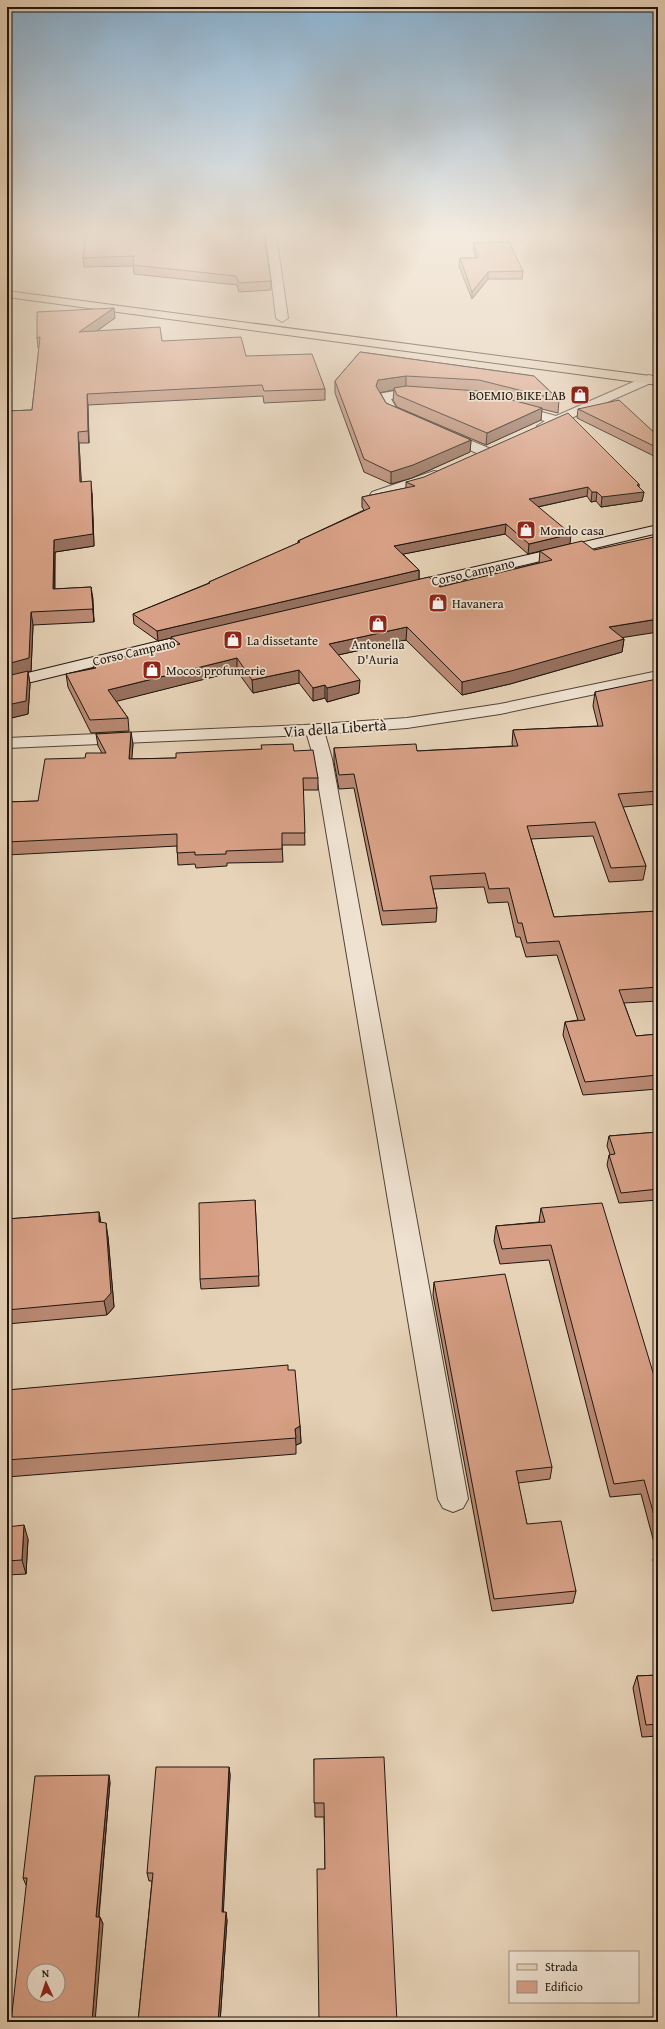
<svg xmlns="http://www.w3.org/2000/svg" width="665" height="2029" font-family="'Gentium Book Plus',serif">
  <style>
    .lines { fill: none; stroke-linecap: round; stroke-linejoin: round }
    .street-casing { stroke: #514438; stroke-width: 2 }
    .secondary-casing { stroke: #1f150e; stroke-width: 2 }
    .primary-casing { stroke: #1f150e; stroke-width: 2 }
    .street { fill: #efe2d1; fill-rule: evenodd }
    .secondary { fill: #efe2d1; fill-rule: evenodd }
    .primary { fill: #e7d3b8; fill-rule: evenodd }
    .wall { fill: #ba8a74; stroke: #1f150e; fill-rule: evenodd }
    .shaded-wall { fill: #97715e; stroke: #1f150e }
    .building { fill: #d8a187; stroke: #1f150e; fill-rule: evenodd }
    .labels { text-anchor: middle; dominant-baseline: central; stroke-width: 3.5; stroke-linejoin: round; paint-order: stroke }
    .far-poi-label { font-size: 13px; fill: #1f150e; stroke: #efe2d1; text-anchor: start }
    .far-street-label { font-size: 13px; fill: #1f150e; stroke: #efe2d1 }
    .street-label { font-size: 15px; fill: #1f150e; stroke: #efe2d1 }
  </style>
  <rect width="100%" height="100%" fill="#e7d3b8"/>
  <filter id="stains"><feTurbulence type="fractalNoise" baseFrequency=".005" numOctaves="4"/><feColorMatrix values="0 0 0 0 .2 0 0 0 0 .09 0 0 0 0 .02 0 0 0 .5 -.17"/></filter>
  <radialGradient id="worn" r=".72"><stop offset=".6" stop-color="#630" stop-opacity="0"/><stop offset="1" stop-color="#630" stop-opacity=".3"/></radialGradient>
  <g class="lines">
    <g class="street-casing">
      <path id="street" d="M266 235H276L288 318 282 322 276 318Z
        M646 235H657L658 249 654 248Z
        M649 375 653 376 655 379 653 382 544 430 539 429 537 426 545 421 508 411 506 408 513 404 556 416Z
        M406 389 424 390 430 394C427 399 399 398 391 399L396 408 416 416 418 419 411 423 386 414 377 397 378 394Z
        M443 429 491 449 493 452 491 455H481L438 436 436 433 438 430Z
        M434 471 439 472 441 475 439 478 377 499 372 498 370 495 372 492Z
        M658 671V681L500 714 407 728 325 734 332 759 468 1499 463 1508 453 1512 443 1508 438 1499 314 759 307 735 7 748V738L304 725 407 718 500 704Z"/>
    </g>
    <g class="secondary-casing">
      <path id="secondary" d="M658 525V533L406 593 400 591 398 588 400 585 406 583Z
        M201 631 207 633 209 636 207 639 7 688V678Z"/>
    </g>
    <g class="primary-casing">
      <path id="primary" d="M7 291 658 377V385L7 297Z"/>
    </g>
    <use href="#street" class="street"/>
    <use href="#secondary" class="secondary"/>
    <use href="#primary" class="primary"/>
  </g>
  <path class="wall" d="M86 235 271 281V290L239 292 237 285 134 274 133 266 84 267 83 258Z
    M474 243 523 271 522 279H488L472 299 459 266 460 258H476L473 250Z
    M115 318 97 331 162 341 246 356 325 389V400L264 403 263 396 88 405 89 443H79L81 481 92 493 94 546 55 552V589L91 587 94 622 33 625 31 671 28 672 30 684 28 714 7 719 9 729H7V411L32 410 39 348H38L37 338Z
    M360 352 534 376 559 400 558 413 542 409 541 420 486 445 397 407 393 400 394 390 380 392 386 403 471 440 470 452 412 478 391 484 364 472 335 393V381Z
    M578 409 658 436V458L577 418Z
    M406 482 639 484V487L644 492 642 501 601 507 596 501 591 502 587 496 538 507 570 543 621 637 624 639 622 652 510 684 462 695 406 640 338 655 359 693 327 702 325 698 313 701 299 683 253 693 237 671 116 701 128 718 129 731 91 733 68 687 66 674 94 668 93 664 171 646V638L158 641 134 624 133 614 209 583V582L298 543V541L364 510 362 507V497L406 488ZM505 534 528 554 540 551 539 563 440 587 419 579V570L403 554Z
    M658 681V804L623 807 646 866 643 880 609 882 593 836 531 839 554 917 658 911V1001L624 1003 636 1036 658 1034V1089L583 1095 563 1035 565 1022 578 1020 557 955 526 957 520 937H516L508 902 488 903 484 887 433 889 437 908 436 922 382 925 354 788 339 789 334 762V748L417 751 513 746 512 744 513 730 598 726 593 706 595 692Z
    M96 734 133 744 131 759 176 758 294 751 318 778V790H303L305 845H282L283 862 227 863V866L196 868 195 864 178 865 177 846 7 855V802L38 801 85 758 102 753 98 746Z
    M658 1132V1200L619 1203 607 1165 609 1155 610 1154 607 1146 609 1136Z
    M255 1200 259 1286 201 1289 200 1279Z
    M541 1208 658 1389V1577L653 1560 656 1550 641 1494 610 1497 549 1260 500 1264 494 1241 496 1226 539 1222Z
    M99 1212 101 1223 108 1237 114 1307 107 1315 7 1324V1219Z
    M434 1282 552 1467 550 1479 518 1483 527 1524 576 1591 573 1603 492 1611 433 1295Z
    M288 1370 300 1426 301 1443 296 1445V1454L7 1477V1390Z
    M7 1527 28 1539 26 1574 7 1575Z
    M658 1675V1736L642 1737 633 1688 637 1676Z
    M314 1759 397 2022 325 1869 324 1817H315Z
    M229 1767 230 1775 223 1912 227 1920 220 2022H138L152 1881H149L147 1873Z
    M110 1782 99 1917H100L103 1924 27 1885H26L23 1878Z"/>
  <path class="shaded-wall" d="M488 272V279L472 299V292Z
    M114 308 115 318 81 342 79 332Z
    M406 376V388H394V390L378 393 376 386 378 380Z
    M87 394 88 405 89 443 88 431Z
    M542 408 541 420 486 445 487 433Z
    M78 432 79 443 82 493 80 482Z
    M471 440 470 452 412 478 391 484V472Z
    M91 481 92 493 94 546 55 552 54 601 53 589 54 540Z
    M639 484 638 492H644L642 501 601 507 602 497Z
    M588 487 587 496 528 509 529 499Z
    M592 492H597L596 501 591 502Z
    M506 524 505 534 394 556V546Z
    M571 534 570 544 528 554 529 544Z
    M419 570V580L158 641 157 631Z
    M91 587 93 599 94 622 93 609Z
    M31 612 33 625 31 671 28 672 30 684 28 714 7 719V664Z
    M658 619V632L607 640 609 627Z
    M407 627 406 640 329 657V644Z
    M624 639 622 652 510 684 462 695V682Z
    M237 658V671L110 703 108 690Z
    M299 670V683L253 693 252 680Z
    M360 680 359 693 327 702V688Z
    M325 685V698L313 701V688Z
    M131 732 133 744 131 771 129 759Z
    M99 1212 101 1226 99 1222Z
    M106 1223 108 1237 114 1307 107 1315 104 1301Z
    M300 1426 301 1443 296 1445 295 1429Z
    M24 1525 28 1539 26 1574 22 1560Z
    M229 1767 230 1775 223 1920 222 1912Z
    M109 1775 110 1782 98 1924 96 1917Z
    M226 1912 227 1920 220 2022H218Z
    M100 1917 103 1924 95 2022H92Z"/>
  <path class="building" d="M86 235H264L271 281 239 283 236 276 133 265 134 256 83 258Z
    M509 242 523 271 488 272 472 292 460 258H478L474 243Z
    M114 308 79 332 160 327 162 341 241 337 246 356 312 354 325 389 264 391 262 385 87 394 88 431 78 432 80 482 91 481 93 534 54 540 53 589 91 587 93 609 31 612 29 658 7 664V411L32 410 40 337 37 338V312Z
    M360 352 534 376 559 400 479 380 406 376 378 380 376 386 386 403 471 440 413 465 391 472 364 459 335 381Z
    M406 386 478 391 542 408 487 433 397 395 394 388Z
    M619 400 658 436V448L578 409Z
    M568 413 639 484 637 485 644 492 602 497 597 492H592L588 487 529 499 571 534 529 544 506 524 394 546 419 570 157 631 133 614 210 583 209 582 300 542 298 541 370 508 362 497 415 486 406 482 424 477Z
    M658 536V619L609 627 624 639 511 671 462 682 407 627 329 644 360 680 327 688 325 685 313 688 299 670 252 680 237 658 108 690 128 718 90 720 66 674 96 668 93 664 180 644 171 637 429 577 440 587 552 560 540 551 582 541 594 550Z
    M28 671 26 701 7 705V676Z
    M657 679 658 681V791L618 794 646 866 611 868 595 822 527 826 554 917 658 911V987L619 990 636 1036 658 1034V1075L585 1082 565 1022 585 1020 559 941 527 943 522 923H518L509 888 489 889 485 873 430 876 437 908 383 911 354 774 339 775 334 748 416 744 417 751 518 746 513 730 603 726 595 692Z
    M131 732 129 759 176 758V753L262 749 261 745 293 744 294 751 313 750 318 778H303L305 833H282V849L226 851V854L195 855V852L177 853V834L7 842V802L38 801 45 759 85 758 86 753H106L96 734Z
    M658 1132V1189L621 1193 609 1155 615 1154 609 1136Z
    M255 1200 259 1276 200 1279 199 1203Z
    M602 1203 658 1389V1529L644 1480 614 1484 551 1245 502 1249 496 1226 545 1222 541 1208Z
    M99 1212V1222L106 1223 111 1293 104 1301 7 1310V1219Z
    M505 1274 552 1467 516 1471 527 1524 561 1521 576 1591 494 1599 434 1282Z
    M288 1365V1370H295L300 1426 295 1429 296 1438 7 1460V1390Z
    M24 1525 22 1560 7 1561V1527Z
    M658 1675V1724L646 1725 637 1676Z
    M384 1757 397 2022H319L317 1869H325L324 1803H314V1759Z
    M156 1767H229L222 1912H226L218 2022H138L153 1873H147Z
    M109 1775 96 1917H100L92 2022H11L27 1878H23L35 1776ZM34 1971H58V1995H34Z"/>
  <linearGradient id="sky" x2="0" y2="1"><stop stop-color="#89b4d6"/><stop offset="0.45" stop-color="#f4ebdf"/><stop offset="1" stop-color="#f4ebdf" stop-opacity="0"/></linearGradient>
  <rect width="665" height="519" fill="url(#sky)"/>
  <defs>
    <g id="shop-square" transform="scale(1)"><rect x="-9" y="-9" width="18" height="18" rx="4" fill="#8f2418" stroke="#efe2d1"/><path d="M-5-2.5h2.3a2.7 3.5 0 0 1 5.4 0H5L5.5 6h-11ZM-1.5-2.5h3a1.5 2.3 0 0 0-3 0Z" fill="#fff"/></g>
  </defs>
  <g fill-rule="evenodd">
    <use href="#shop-square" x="580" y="395"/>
    <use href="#shop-square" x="526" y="530"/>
    <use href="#shop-square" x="438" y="603"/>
    <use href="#shop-square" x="378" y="624"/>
    <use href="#shop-square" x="233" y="640"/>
    <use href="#shop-square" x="152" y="670"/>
  </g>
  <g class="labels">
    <g class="far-poi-label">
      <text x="566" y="395" text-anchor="end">BOEMIO BIKE LAB</text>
      <text x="540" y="530">Mondo casa</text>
      <text x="452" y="603">Havanera</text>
      <text x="247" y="640">La dissetante</text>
      <text x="378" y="644" text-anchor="middle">Antonella<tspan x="378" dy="15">D'Auria</tspan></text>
      <text x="166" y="670">Mocos profumerie</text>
    </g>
    <g class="far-street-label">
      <text transform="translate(473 572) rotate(-13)">Corso Campano</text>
      <text transform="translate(134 652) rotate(-13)">Corso Campano</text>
    </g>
    <g class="street-label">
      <text transform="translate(335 728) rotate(-4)">Via della Libertà</text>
    </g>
  </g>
  <rect width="665" height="2029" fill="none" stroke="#e7d3b8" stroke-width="24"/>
  <rect x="8" y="8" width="649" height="2013" fill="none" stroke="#1f150e" stroke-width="2"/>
  <rect x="12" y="12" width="641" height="2005" fill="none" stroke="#1f150e"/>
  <rect x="509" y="1951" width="130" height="52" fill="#efe2d1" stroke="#9c9083"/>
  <rect x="517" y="1964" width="20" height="6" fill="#e7d3b8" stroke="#9c9083"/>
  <text x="545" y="1971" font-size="12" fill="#1f150e">Strada</text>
  <rect x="517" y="1981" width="20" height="12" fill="#d8a187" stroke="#9c9083"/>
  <text x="545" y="1991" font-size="12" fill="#1f150e">Edificio</text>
  <g transform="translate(46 1983) rotate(357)"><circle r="19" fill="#efe2d1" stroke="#9c9083"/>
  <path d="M0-3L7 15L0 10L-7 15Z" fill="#8f2418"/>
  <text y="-6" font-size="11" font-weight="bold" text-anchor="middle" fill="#1f150e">N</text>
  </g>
  <rect width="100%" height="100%" filter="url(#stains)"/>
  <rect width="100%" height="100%" fill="url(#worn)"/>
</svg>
